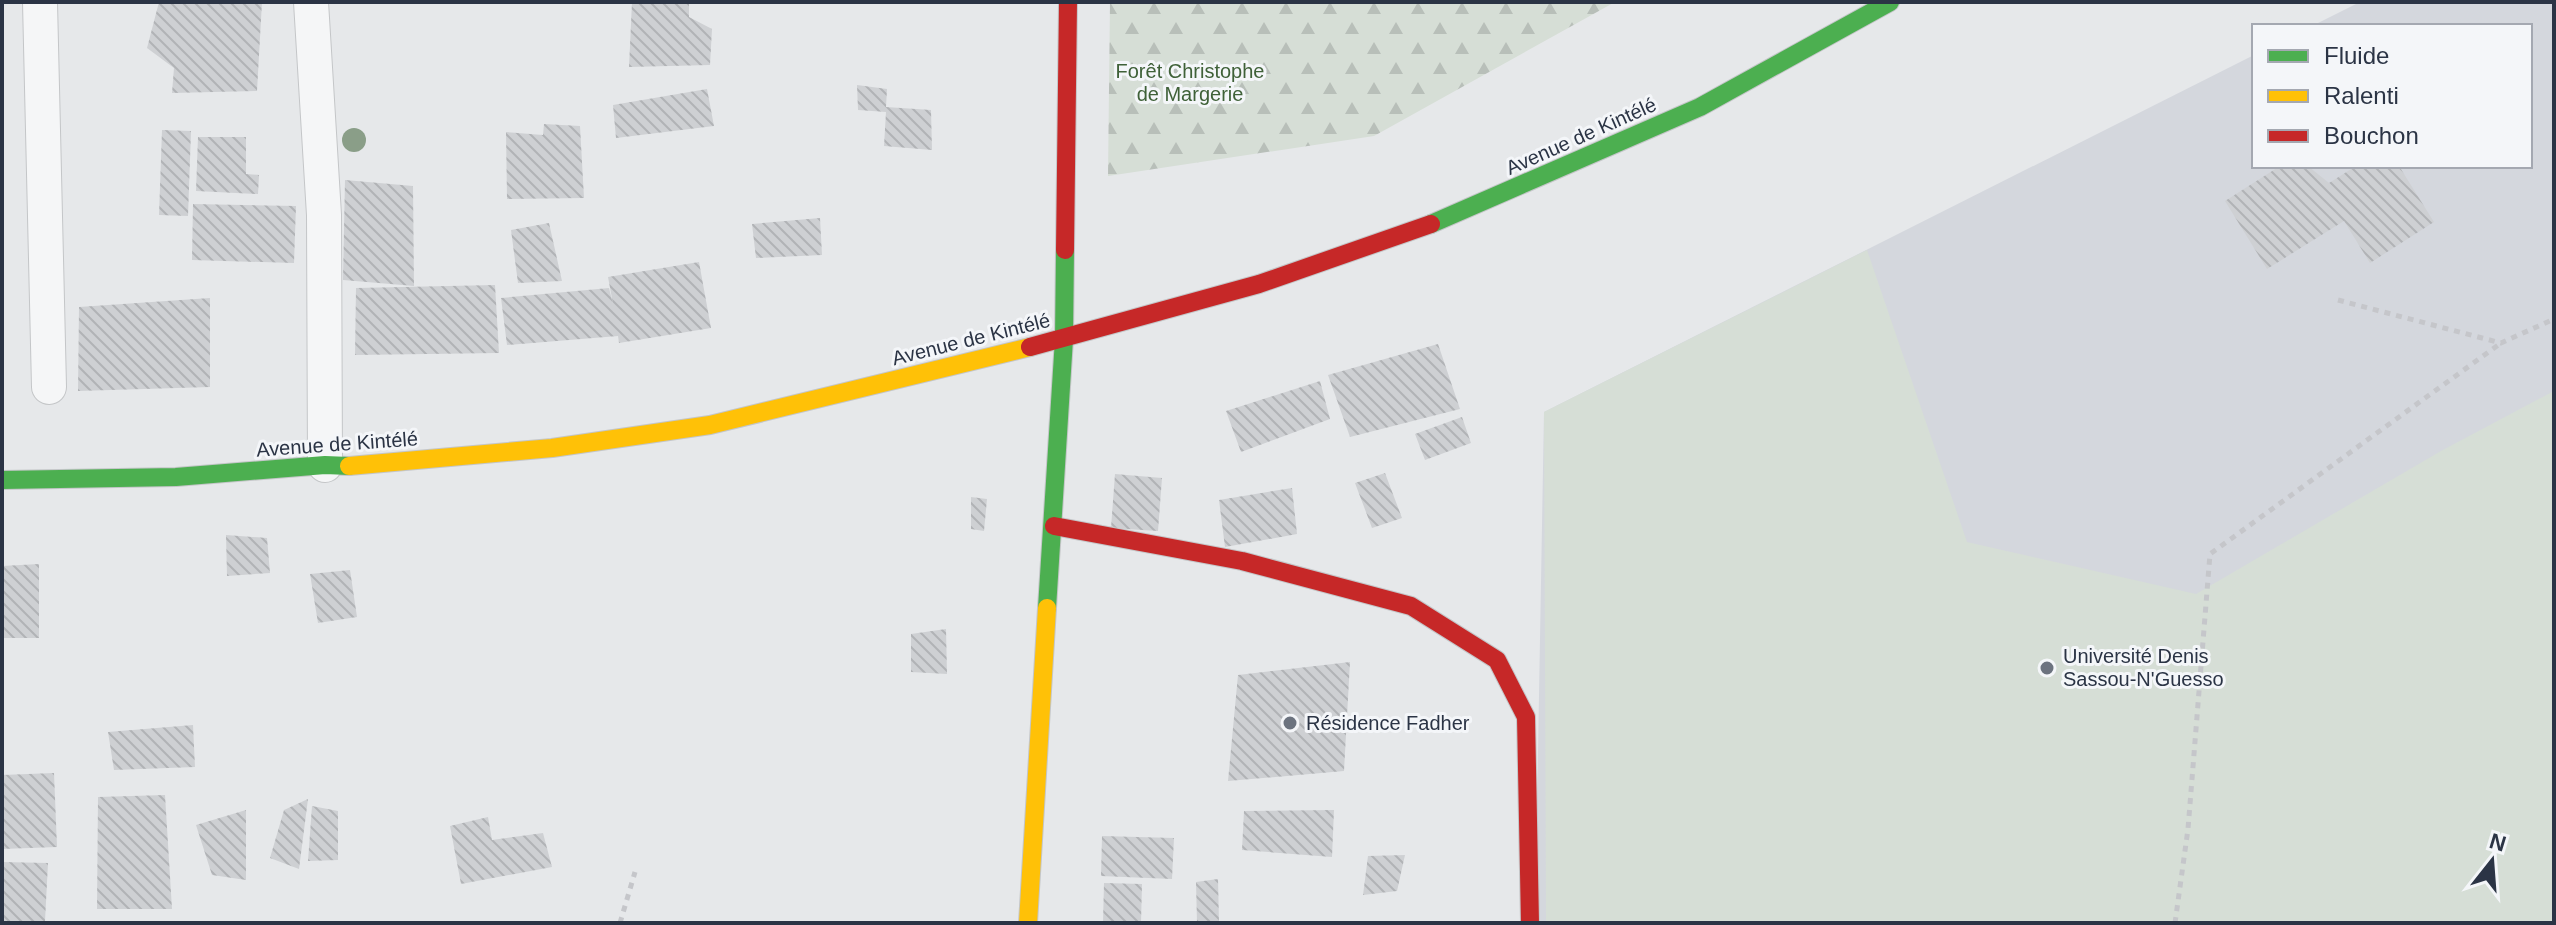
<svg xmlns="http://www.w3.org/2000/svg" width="2556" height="925" font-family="Helvetica,sans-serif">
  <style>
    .built { fill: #d4d7dd }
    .grass { fill: #d6ded6 }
    .forest { fill: url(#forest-firs) }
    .building { fill: url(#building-back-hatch) }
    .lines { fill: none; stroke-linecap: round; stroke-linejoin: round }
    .street-casing { stroke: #c4c6c8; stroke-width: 36 }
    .fast-casing { stroke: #c4c6c8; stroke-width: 20 }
    .slow-casing { stroke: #c4c6c8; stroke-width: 20 }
    .jam-casing { stroke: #c4c6c8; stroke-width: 20 }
    .path { stroke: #c5c6ca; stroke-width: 5; stroke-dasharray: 6 6; stroke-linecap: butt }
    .street { stroke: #f5f6f7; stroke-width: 34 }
    .fast { stroke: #4caf50; stroke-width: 18 }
    .slow { stroke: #ffc107; stroke-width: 18 }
    .jam { stroke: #c62828; stroke-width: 18 }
    .tree { fill: #8a9e88 }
    .poi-dot { fill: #6c737f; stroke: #f4f6f9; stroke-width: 3 }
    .labels { text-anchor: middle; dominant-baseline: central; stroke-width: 6; stroke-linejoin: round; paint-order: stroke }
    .park-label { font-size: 20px; fill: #3f6138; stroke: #f4f6f9 }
    .street-label { font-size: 20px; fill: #2b3445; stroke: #f4f6f9 }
    .poi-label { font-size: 20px; fill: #2b3445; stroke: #f4f6f9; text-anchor: start }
  </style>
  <defs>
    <pattern id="forest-firs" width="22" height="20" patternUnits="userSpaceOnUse" patternTransform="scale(2)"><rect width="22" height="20" fill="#d6ded6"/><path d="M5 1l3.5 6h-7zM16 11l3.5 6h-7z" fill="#b8bfb9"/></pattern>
    <pattern id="building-back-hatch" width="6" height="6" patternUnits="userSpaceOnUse" patternTransform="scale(2)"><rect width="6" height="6" fill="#ced0d3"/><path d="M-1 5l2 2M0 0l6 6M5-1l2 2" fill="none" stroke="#b1b3b6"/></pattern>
  </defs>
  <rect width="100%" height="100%" fill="#e6e8ea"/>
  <path class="built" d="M2360 2H2554V923H1535L1544 412 2254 55V166H2530V26H2312Z"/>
  <path class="grass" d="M1867 250 1967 542 2196 594 2441 451 2554 391V923H1546L1544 412Z"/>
  <path class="forest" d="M1110 2H1615L1374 136 1108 176Z"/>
  <path class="building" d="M159 2H262L257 91 172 93 174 68 147 48Z
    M632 2H689V17L712 29 710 65 629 67Z
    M857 85 887 89 886 107 931 110 932 150 884 146 886 112 858 110Z
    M707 89 714 126 616 138 613 105Z
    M544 124 580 126 584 198 507 199 506 132 543 135Z
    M162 130 191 131 188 216 159 215Z
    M198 137H246V174L259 175 258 194 196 191Z
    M2280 166H2308L2329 183 2356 166H2399L2434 222 2370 263 2344 221 2267 269 2225 201Z
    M345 180 413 186 414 286 343 280Z
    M193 204 296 206 294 263 192 260Z
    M820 218 822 255 756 258 752 224Z
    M549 223 562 281 518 283 511 230Z
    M699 262 711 328 619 343 618 336 507 345 501 298 609 288 613 304 608 277Z
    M495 285 499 353 355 355 356 288Z
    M210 298V387L78 391 79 307Z
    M1438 344 1460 409 1350 437 1328 375Z
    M1320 381 1330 419 1241 452 1226 411Z
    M1462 417 1471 443 1425 460 1415 434Z
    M1385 473 1402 518 1372 528 1355 483Z
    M1115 474 1162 478 1158 531 1111 528Z
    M1292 488 1297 534 1225 547 1219 500Z
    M971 497 987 499 984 531 971 529Z
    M226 535 267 538 270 573 227 576Z
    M39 564V638H2V566Z
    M350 570 357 617 318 623 310 574Z
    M946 629 947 674 911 672V634Z
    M1350 662 1344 771 1228 781 1238 675Z
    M193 725 195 767 114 770 108 732Z
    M54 773 57 847 2 849V775Z
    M165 795 172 909H97L98 797Z
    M308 799 299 869 270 858 284 810Z
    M312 806 338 811V860L308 861Z
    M246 810V880L212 875 196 825Z
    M1334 810 1332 857 1242 850 1244 811Z
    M488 817 492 840 543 833 552 867 461 884 450 826Z
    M1102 836 1174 838 1172 879 1101 876Z
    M1405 855 1397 891 1363 895 1368 856Z
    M2 862 48 863 45 921H2Z
    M1218 879 1219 923H1197L1196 882Z
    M1104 883 1142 884 1141 923H1103Z"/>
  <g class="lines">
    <g class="street-casing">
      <path id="street" d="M40 2 49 387
        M311 2 324 215 325 465"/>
    </g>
    <g class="fast-casing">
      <path id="fast" d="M1431 224 1700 107 1890 2
        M2 480 176 477 325 465 349 466
        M1047 608 1064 339 1065 250"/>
    </g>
    <g class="slow-casing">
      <path id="slow" d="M349 466 552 448 710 425 1030 347
        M1028 923 1047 608"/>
    </g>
    <g class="jam-casing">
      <path id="jam" d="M1065 250 1068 2
        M1030 347 1259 284 1431 224
        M1054 526 1242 561 1411 606 1497 660 1526 717 1530 923"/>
    </g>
    <path class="path" d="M2338 300 2501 343 2554 319
      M620 923 635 872
      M2175 923 2188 829 2210 554 2501 343"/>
    <use href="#street" class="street"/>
    <use href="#fast" class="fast"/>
    <use href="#slow" class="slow"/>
    <use href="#jam" class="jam"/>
  </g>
  <circle class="tree" cx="354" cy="140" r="12"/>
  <g class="poi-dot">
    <circle cx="2047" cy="668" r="8"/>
    <circle cx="1290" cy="723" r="8"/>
  </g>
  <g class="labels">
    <g class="park-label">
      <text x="1190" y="71">Forêt Christophe<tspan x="1190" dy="23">de Margerie</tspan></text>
    </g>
    <g class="street-label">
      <text transform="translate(1581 136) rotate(-24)">Avenue de Kintélé</text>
      <text transform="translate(971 339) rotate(-14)">Avenue de Kintélé</text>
      <text transform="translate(337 444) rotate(-4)">Avenue de Kintélé</text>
    </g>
    <g class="poi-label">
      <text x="2063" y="656">Université Denis<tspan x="2063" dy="23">Sassou-N'Guesso</tspan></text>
      <text x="1306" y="723">Résidence Fadher</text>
    </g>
  </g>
  <rect width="2556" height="925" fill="none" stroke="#2b3445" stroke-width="8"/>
  <rect x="2252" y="24" width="280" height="144" fill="#f4f6f9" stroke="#a4a8b1" stroke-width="2"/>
  <rect x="2268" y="50" width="40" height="12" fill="#4caf50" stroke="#a4a8b1" stroke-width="2"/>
  <text x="2324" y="64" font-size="24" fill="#2b3445">Fluide</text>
  <rect x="2268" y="90" width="40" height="12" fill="#ffc107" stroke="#a4a8b1" stroke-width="2"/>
  <text x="2324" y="104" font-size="24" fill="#2b3445">Ralenti</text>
  <rect x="2268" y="130" width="40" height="12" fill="#c62828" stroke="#a4a8b1" stroke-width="2"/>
  <text x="2324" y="144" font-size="24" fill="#2b3445">Bouchon</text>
  <g transform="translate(2492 861) rotate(17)" stroke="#f4f6f9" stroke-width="6" paint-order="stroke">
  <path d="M0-6L14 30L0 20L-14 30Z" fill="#2b3445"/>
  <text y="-12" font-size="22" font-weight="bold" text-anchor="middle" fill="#2b3445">N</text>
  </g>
</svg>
